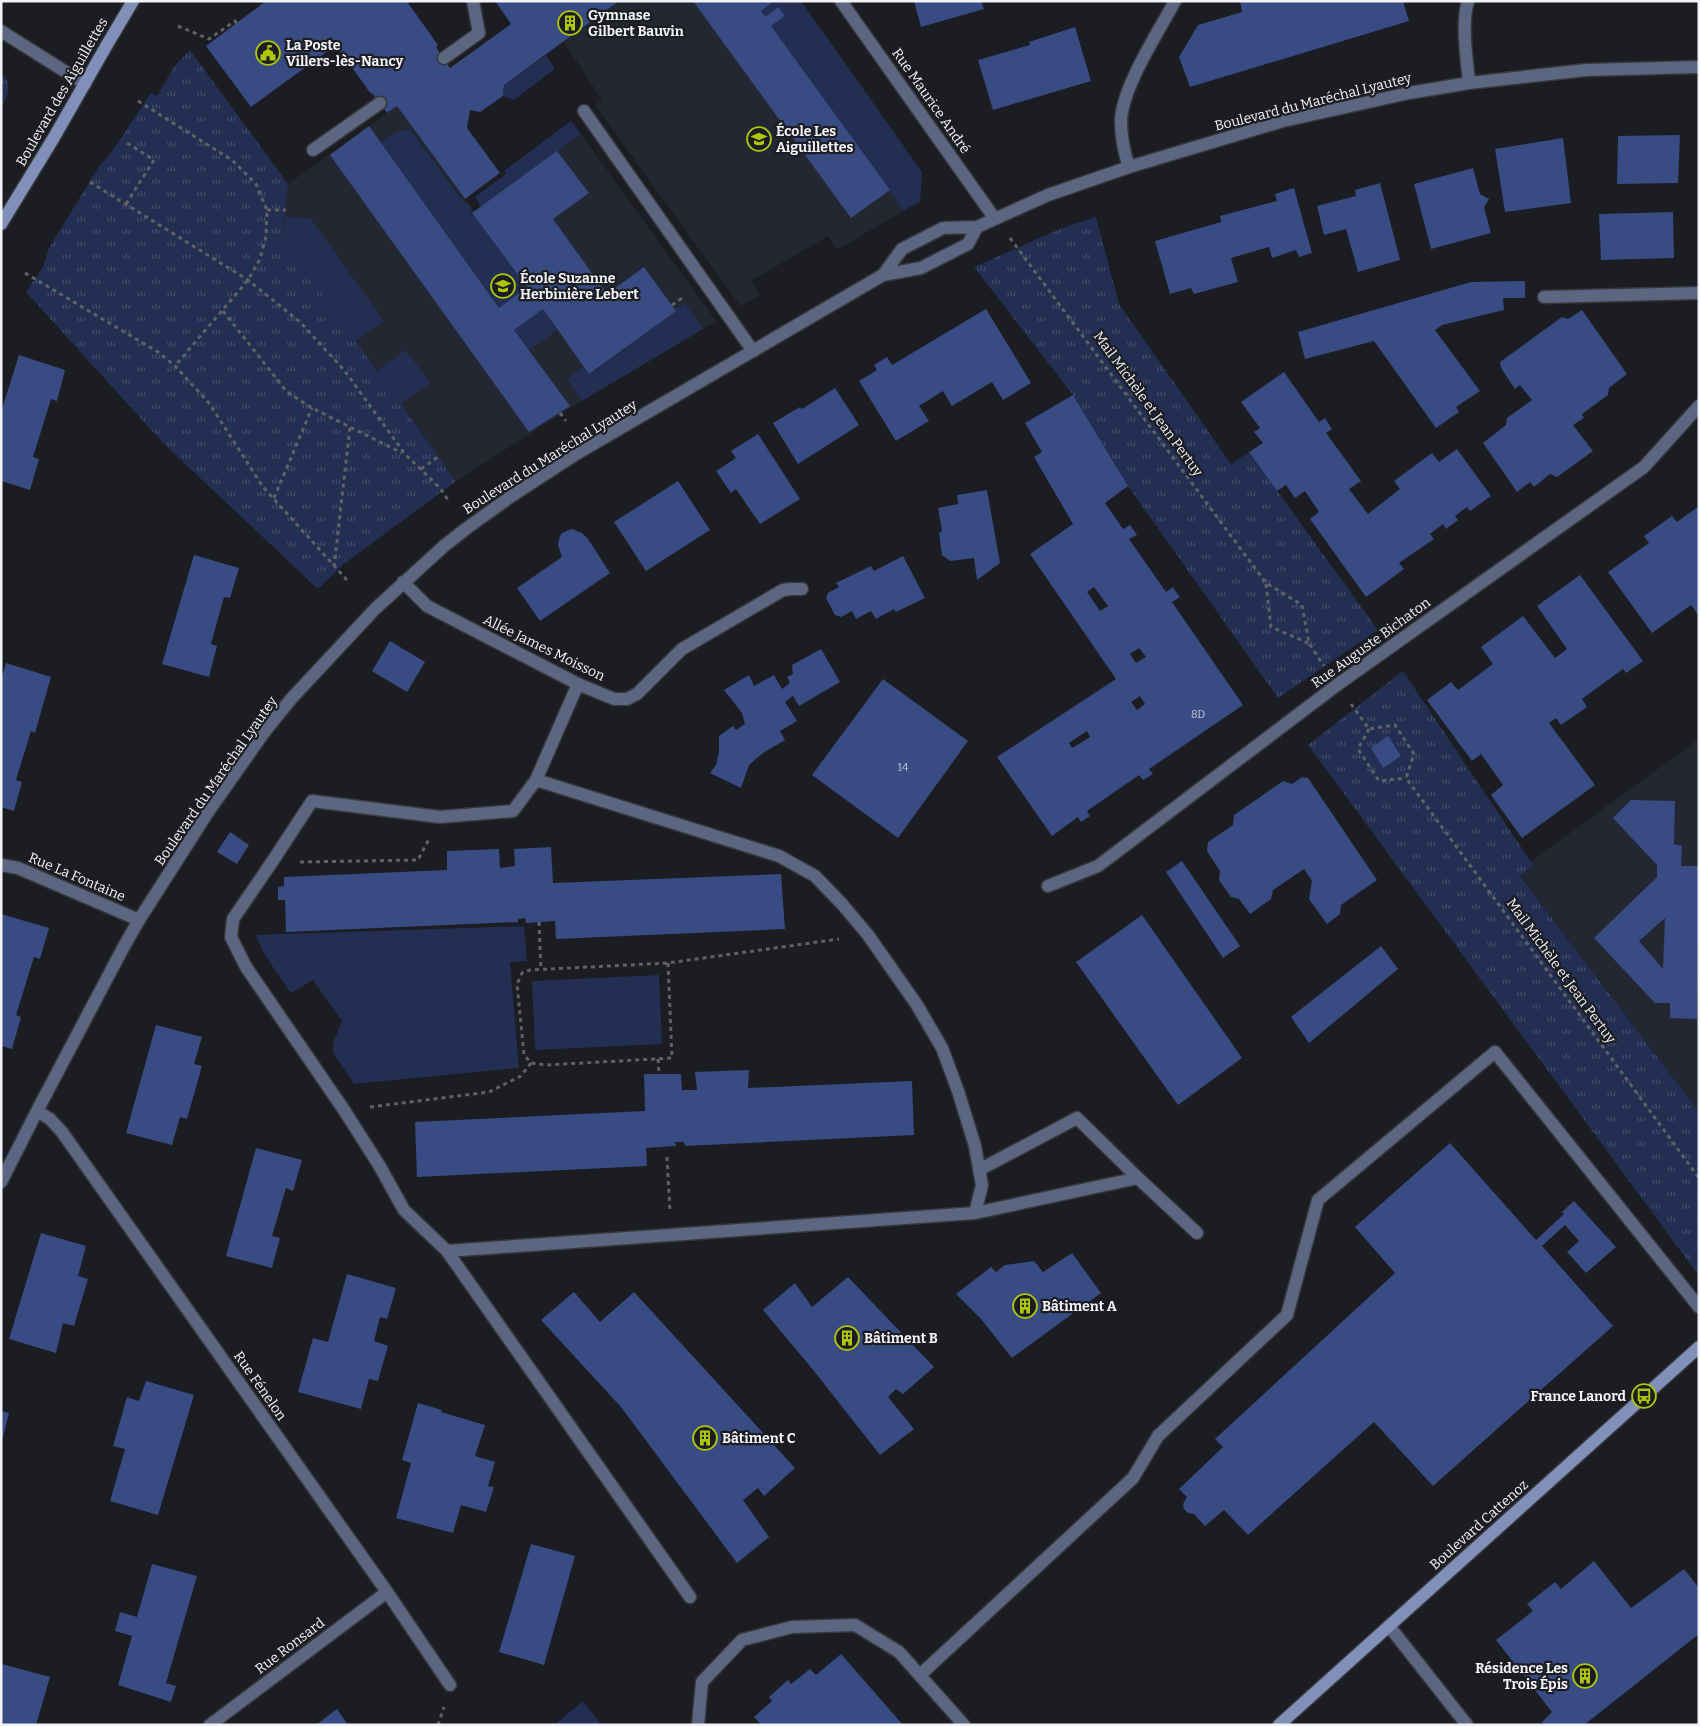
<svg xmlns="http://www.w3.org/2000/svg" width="1700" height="1726" font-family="Bitter,serif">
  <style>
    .built { fill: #232731 }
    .grass { fill: #222e52 }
    .park { fill: url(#park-tufts) }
    .building { fill: #384b82; fill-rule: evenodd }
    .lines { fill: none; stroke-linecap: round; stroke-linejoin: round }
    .lane-casing { stroke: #35373c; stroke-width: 15 }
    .street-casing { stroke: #35373c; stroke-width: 15 }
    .secondary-casing { stroke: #35373c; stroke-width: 15 }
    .path { stroke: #5f6165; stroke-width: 3; stroke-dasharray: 4 4; stroke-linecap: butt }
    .lane { stroke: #5c6680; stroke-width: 12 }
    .street { stroke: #5c6680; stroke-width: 12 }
    .secondary { stroke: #8090b9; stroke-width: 12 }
    .labels { text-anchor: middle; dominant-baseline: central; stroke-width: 4.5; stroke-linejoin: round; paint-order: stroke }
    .number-label { font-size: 11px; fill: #c4c9da }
    .poi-label { font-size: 14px; font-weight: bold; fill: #f2f3f7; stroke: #1b1d22; text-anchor: start }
    .street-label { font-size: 14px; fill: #f2f3f7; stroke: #1b1d22 }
  </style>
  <defs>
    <pattern id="park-tufts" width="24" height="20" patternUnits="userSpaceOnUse" patternTransform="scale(1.25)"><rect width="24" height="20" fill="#222e52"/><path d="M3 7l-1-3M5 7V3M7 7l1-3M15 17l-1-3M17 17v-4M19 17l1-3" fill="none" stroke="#434d6c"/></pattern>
  </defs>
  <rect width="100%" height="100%" fill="#1b1d22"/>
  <path class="built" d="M619 1H801L922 172 920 201 837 250 828 236 751 281 760 295 740 306 595 105 602 100 564 42Z
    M397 106 474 212 581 134 716 321 570 408 456 481 282 238 288 184Z
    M1699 739V1112L1520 875 1533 865 1530 862Z"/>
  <path class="grass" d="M774 1H801L922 172 920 201 904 211 771 26 784 16 778 7 765 17 761 11Z
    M546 55 555 69 514 100 503 96 504 85Z
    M571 121 581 134 481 207 475 197 506 174 504 171Z
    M410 129 464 203 467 202 472 208 470 211 527 287 499 308 381 143C390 135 398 131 410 129Z
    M285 216 311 219 384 321 355 342 282 238Z
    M684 302 703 329 582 401 567 379 584 366 590 374 676 311 675 309Z
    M543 309 557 330 529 350 514 330Z
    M406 350 430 383 400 404 376 371Z
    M524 926 527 961 510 962 519 1068 354 1084 333 1053V1043L342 1021 313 980 291 993 266 957 255 935Z
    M659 975 662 1044 535 1050 532 981Z
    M583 1701 602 1725H554Z"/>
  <path class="park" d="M190 50 288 184 282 238 456 481 344 564 318 589 164 444 26 292 43 267 49 248 98 168 111 153 151 93 157 96 174 67Z
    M1 73C13 85 9 94 1 107Z
    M1096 217 1119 304 1231 464 1249 452 1378 630 1278 698 1128 486 1073 395 974 267 1060 229Z
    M1403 671 1533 865 1520 876 1699 1112V1276L1308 745Z"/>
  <path class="building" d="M266 1H410L408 3 438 45 436 47 450 68 511 24 495 1H619L504 85 503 96 480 112 470 110 467 128 500 173 465 199 397 106 387 113 372 93 371 94 336 45 251 107 206 46Z
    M693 1H774L761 11 765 17 778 7 785 16 771 26 890 190 851 218Z
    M914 1H981L984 9 921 27Z
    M1240 1H1403L1409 21 1190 87 1179 57 1198 25 1242 12Z
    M1075 27 1091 81 993 110 978 60 1030 45 1029 42Z
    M369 126 499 308 527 287 472 213 557 151 589 193 553 219 607 294 644 267 676 311 589 374 543 309 514 330 570 406 529 432 330 155Z
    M1680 135 1678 183 1617 184 1618 136Z
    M1563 138 1571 203 1505 212 1495 149Z
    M1473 168 1480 194 1489 199 1484 207 1491 233 1431 249 1414 184Z
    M1380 183 1400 260 1358 272 1346 229 1324 235 1317 206 1356 196 1355 190Z
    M1294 188 1312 253 1299 257 1296 250 1272 258 1269 247 1231 258 1238 282 1194 294 1191 288 1170 294 1155 241 1221 222 1220 216 1277 201 1275 194Z
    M1673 212 1674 258 1601 260 1599 214Z
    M1525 281V298H1503L1504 310 1442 325 1435 330 1480 391 1456 407 1459 412 1436 428 1374 341 1305 359 1298 332 1471 282Z
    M986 309 1031 383 1003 400 992 382 952 406 943 391 919 406 929 421 896 441 859 381 877 370 874 365 887 357 892 365Z
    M1582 310 1627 374 1609 388 1608 395 1582 414 1584 418 1573 425 1593 451 1557 477 1550 474 1534 487 1530 482 1517 492 1483 443 1506 425 1507 418 1532 400 1520 385 1515 389 1501 368 1500 362 1562 317 1568 319Z
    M19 355 65 370 57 401 51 399 33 457 39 459 30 490 1 481V412Z
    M1284 372 1319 422 1325 418 1332 429 1326 433 1361 481 1349 489 1368 514 1400 489 1394 481 1432 453 1439 462 1457 449 1491 496 1470 511 1467 507 1455 516 1458 520 1446 529 1443 524 1430 534 1434 539 1399 563 1404 569 1366 597 1310 519 1319 512 1305 491 1295 498 1286 485 1277 491 1249 452 1263 443 1254 432 1260 428 1241 402Z
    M835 388 859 425 798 464 773 423 800 407 802 409Z
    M1073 395 1128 486 1105 503 1123 529 1130 525 1137 535 1129 539 1166 592 1173 587 1176 592 1180 597 1172 602 1243 705 1149 769 1153 774 1143 780 1139 775 1087 811 1090 816 1081 822 1078 817 1052 836 997 757 1116 679 1030 554 1073 524 1034 457 1042 452 1025 423ZM1094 587 1108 606 1100 611 1087 592ZM1139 648 1146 657 1136 663 1130 654ZM1140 696 1145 704 1137 710 1131 702ZM1087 731 1090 737 1072 748 1069 743Z
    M758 434 800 499 760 524 736 489 731 493 716 471 736 458 731 451Z
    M678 481 710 530 646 571 614 522Z
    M987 490 1000 563 977 580 974 558 950 561 942 555 939 533 942 531 938 508 958 504 957 495Z
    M1699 506V616L1691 605 1652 633 1608 572 1649 543 1644 536 1672 516 1677 522Z
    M572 529 582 533 588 539 610 573 540 621 517 588 562 557 558 545 559 539 561 534 566 531Z
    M194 555 239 568 230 598 224 597 211 644 217 646 209 677 162 664Z
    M903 556 925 598 896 612 894 609 876 619 871 611 856 619 852 611 841 617 835 615 826 598 828 593 839 587 836 583 871 566 874 571Z
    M1580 575 1643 661 1626 673 1623 669 1582 699 1587 707 1561 725 1556 718 1549 723 1595 785 1522 838 1491 795 1503 785 1481 754 1472 761 1427 700 1451 682 1458 690 1493 664 1481 647 1523 616 1555 658 1567 649 1537 606Z
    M390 641 425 662 407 692 372 671Z
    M821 649 840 682 799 706 793 696 785 702 797 721 780 731 785 740 763 753 749 765 741 788 710 773 716 765 719 752V736L733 726 736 730 745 724 742 713 724 690 749 675 754 686 774 675 782 689 790 683 787 677 793 674 792 665Z
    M6 663 51 677 35 733 31 731 16 780 22 782 14 811 1 807V680Z
    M883 679 968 741 898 838 812 775Z
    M1388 736 1401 756 1383 768 1371 748Z
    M1302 777 1308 778 1377 880 1341 905 1340 914 1327 924 1309 899 1312 881 1304 869 1273 890 1271 899 1250 914 1239 899 1231 897 1219 880 1220 871 1207 851 1208 842 1233 825 1234 815 1283 781 1292 784Z
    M1631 800 1675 801 1674 844 1682 846 1681 866H1699L1697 1019 1670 1018V1003H1655L1594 938 1657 877V865L1613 818ZM1665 918 1663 969 1639 941Z
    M230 832 249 845 237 864 217 852Z
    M551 847 553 883 781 874 785 929 556 939 555 921 526 923 525 918 518 919V922L286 932 285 900H278V887L284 886V877L447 870V851L499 849 500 868 515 866 514 849Z
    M1182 861 1240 946 1223 958 1166 872Z
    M1 914 49 928 40 959 34 957 16 1015 21 1017 12 1049 1 1046Z
    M1142 915 1242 1058 1178 1105 1076 962Z
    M1381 946 1398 969 1309 1043 1291 1017Z
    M156 1025 202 1037 194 1064 202 1066 187 1119 180 1117 172 1145 126 1133Z
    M749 1070 748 1088 912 1081 914 1135 685 1146 684 1142H675L676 1146 646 1148 647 1166 417 1177 415 1122 645 1111 644 1074H681L682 1090H697L695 1072Z
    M1450 1143 1536 1240 1564 1214 1562 1212 1574 1201 1616 1247 1586 1273 1567 1252 1579 1241 1565 1225 1542 1246 1613 1326 1433 1486 1374 1422 1248 1535 1224 1510 1205 1526 1194 1514 1188 1513 1184 1509 1183 1504 1187 1497 1179 1489 1223 1447 1215 1439 1395 1273 1355 1227Z
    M256 1148 302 1160 293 1191 286 1188 272 1236 280 1238 272 1268 226 1256Z
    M41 1233 86 1246 78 1276 88 1279 74 1326 63 1323 56 1353 9 1339Z
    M1072 1253 1101 1293 1012 1358 981 1319 956 1294 991 1267 996 1272 1005 1265 1034 1261 1043 1272Z
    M347 1274 396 1288 387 1319 380 1317 374 1341 388 1346 378 1381 369 1379 361 1409 298 1392 313 1338 328 1342Z
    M848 1277 934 1367 903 1394 896 1389 888 1397 914 1429 880 1455 814 1371 763 1310 795 1283 812 1307Z
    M574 1292 600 1322 634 1292 795 1468 764 1496 758 1488 743 1500 769 1537 737 1563 621 1407 541 1320Z
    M146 1381 194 1395 158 1515 110 1501 125 1449 113 1446 127 1397 139 1401Z
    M418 1403 442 1410 441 1412 485 1425 475 1456 495 1462 488 1486 494 1487 486 1512 461 1505 453 1533 396 1518 411 1463 402 1460Z
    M1 1411 9 1413 2 1441H1Z
    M531 1544 575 1556 544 1665 499 1652Z
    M1594 1561 1631 1608 1684 1569 1699 1588V1634L1584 1725H1544L1542 1722 1552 1712 1496 1640 1533 1611 1527 1604 1555 1582 1561 1589Z
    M152 1564 197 1576 166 1683 176 1686 171 1702 118 1685 132 1636 115 1631 120 1612 137 1617Z
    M841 1654 903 1725H761L754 1717 772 1701 769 1697 788 1680 791 1684 810 1669 816 1675Z
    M2 1664 50 1677 36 1725H1Z
    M337 1709 348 1725H316Z"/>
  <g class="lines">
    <g class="lane-casing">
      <path id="lane" d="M444 58 479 33 473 1
        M584 111 753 351
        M313 150 380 103
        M1544 297 1699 293
        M536 780 779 856 815 876 842 904 868 935 917 1005 942 1048 958 1091 975 1146 982 1185 975 1213 447 1251 404 1210 379 1165 344 1110 246 967 231 937 233 919 272 862 312 801 440 817 513 811 536 780 578 684
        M979 1170 1077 1118 1138 1178 1197 1233
        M975 1213 1138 1178
        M447 1251 690 1597
        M920 1675 1133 1478 1158 1436 1287 1315 1318 1200 1495 1052 1699 1307
        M698 1725 702 1682 742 1640 792 1627 855 1625 899 1652 964 1725"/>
    </g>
    <g class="street-casing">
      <path id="street" d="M841 1 995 219
        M1468 1C1461 24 1467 60 1469 83
        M1 31 85 84
        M1129 167C1124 152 1121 138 1121 121 1122 87 1158 33 1175 1
        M883 275 902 249 943 228 977 227 1048 195 1129 167 1283 121 1409 93 1469 83 1586 70 1699 67
        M403 582 427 606 578 684 614 699H627L637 694 682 649 783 590 791 589H802
        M1 865 18 868 139 920
        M1048 886 1098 866 1337 685 1644 467 1699 406
        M37 1111 50 1119 62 1132 387 1592 450 1685
        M1 1182 37 1111 123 948 139 920 208 812 265 731 291 699 375 609 444 546 467 528 510 497 576 454 883 275 921 268 968 244 977 227
        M1389 1626 1467 1725
        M210 1725 387 1592"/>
    </g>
    <g class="secondary-casing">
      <path id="secondary" d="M1 224 53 139 108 43 133 1
        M1279 1725 1699 1347"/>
    </g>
    <path class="path" d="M178 26 209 39 235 21 237 24
      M138 101 232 160 256 184 267 210 266 236 260 259 248 280 175 366
      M90 182 248 280 300 322 344 370 405 454 440 488 448 500
      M126 204 154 160 127 143
      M267 210H286
      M1010 238 1266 583 1302 605 1309 643 1324 666
      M25 273 158 352 175 366 209 403 263 487 347 580
      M672 305 685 296
      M223 311 287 392 312 408 402 453
      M560 413 566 421
      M421 469 438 457
      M274 498 312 408
      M334 567 350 427
      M1266 584 1271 627 1308 643
      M1351 704 1369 729 1395 725 1414 754 1406 778 1699 1178
      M1369 729 1358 749 1379 781 1406 778
      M300 862 418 860 429 839
      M539 922 541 970
      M668 963 672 1058 546 1065 531 1063 524 1055 517 984 522 973 530 970 668 963 839 939
      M658 1059 659 1074
      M370 1107 489 1092 521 1076 531 1063
      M667 1157 670 1212
      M438 1725 444 1707"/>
    <use href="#lane" class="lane"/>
    <use href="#street" class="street"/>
    <use href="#secondary" class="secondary"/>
  </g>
  <defs>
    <g id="building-ring" transform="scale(1.25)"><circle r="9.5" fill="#1b1d22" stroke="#aec60c" stroke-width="1.5"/><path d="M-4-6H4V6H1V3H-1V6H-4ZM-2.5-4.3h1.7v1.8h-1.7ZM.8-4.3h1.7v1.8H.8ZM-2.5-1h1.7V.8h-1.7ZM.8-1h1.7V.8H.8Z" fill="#aec60c"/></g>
    <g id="civic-ring" transform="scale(1.25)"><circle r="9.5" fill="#1b1d22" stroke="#aec60c" stroke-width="1.5"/><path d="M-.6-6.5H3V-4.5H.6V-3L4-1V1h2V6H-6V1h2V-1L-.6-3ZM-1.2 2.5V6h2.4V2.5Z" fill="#aec60c"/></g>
    <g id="school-ring" transform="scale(1.25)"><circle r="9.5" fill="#1b1d22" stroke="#aec60c" stroke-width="1.5"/><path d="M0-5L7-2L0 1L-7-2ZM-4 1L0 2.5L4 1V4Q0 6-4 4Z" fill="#aec60c"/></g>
    <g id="bus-ring" transform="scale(1.25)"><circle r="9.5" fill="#1b1d22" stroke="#aec60c" stroke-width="1.5"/><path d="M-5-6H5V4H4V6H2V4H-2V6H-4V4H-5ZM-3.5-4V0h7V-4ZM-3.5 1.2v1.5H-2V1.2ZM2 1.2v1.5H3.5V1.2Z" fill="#aec60c"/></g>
  </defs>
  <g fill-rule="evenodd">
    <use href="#building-ring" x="570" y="23"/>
    <use href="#civic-ring" x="268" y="53"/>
    <use href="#school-ring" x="759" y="139"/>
    <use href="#school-ring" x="503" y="286"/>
    <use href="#building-ring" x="1025" y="1306"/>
    <use href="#building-ring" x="847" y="1338"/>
    <use href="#bus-ring" x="1644" y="1396"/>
    <use href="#building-ring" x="705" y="1438"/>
    <use href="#building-ring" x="1585" y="1676"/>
  </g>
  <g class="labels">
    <g class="number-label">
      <text x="1198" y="714">8D</text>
      <text x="903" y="767">14</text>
    </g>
    <g class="poi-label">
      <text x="588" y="15">Gymnase<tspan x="588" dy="16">Gilbert Bauvin</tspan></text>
      <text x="286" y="45">La Poste<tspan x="286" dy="16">Villers-lès-Nancy</tspan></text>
      <text x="776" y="131">École Les<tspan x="776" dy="16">Aiguillettes</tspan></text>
      <text x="520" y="278">École Suzanne<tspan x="520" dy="16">Herbinière Lebert</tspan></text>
      <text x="1042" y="1306">Bâtiment A</text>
      <text x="864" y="1338">Bâtiment B</text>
      <text x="1626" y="1396" text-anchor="end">France Lanord</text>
      <text x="722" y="1438">Bâtiment C</text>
      <text x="1568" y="1668" text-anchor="end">Résidence Les<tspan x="1568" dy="16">Trois Épis</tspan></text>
    </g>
    <g class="street-label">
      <text transform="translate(62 92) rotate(-60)">Boulevard des Aiguillettes</text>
      <text transform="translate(931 101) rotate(55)">Rue Maurice André</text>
      <text transform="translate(1313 102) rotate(-14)">Boulevard du Maréchal Lyautey</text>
      <text transform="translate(1148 404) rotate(54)">Mail Michèle et Jean Pertuy</text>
      <text transform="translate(550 457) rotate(-32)">Boulevard du Maréchal Lyautey</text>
      <text transform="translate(1371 643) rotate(-36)">Rue Auguste Bichaton</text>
      <text transform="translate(544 648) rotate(26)">Allée James Moisson</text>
      <text transform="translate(216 781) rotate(-55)">Boulevard du Maréchal Lyautey</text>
      <text transform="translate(77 877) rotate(23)">Rue La Fontaine</text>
      <text transform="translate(1561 971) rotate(54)">Mail Michèle et Jean Pertuy</text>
      <text transform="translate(260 1386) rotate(55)">Rue Fénelon</text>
      <text transform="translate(1479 1525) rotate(-42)">Boulevard Cattenoz</text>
      <text transform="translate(290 1646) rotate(-37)">Rue Ronsard</text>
    </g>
  </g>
  <rect width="1700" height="1726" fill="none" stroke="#f2f3f7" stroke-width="5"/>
</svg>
